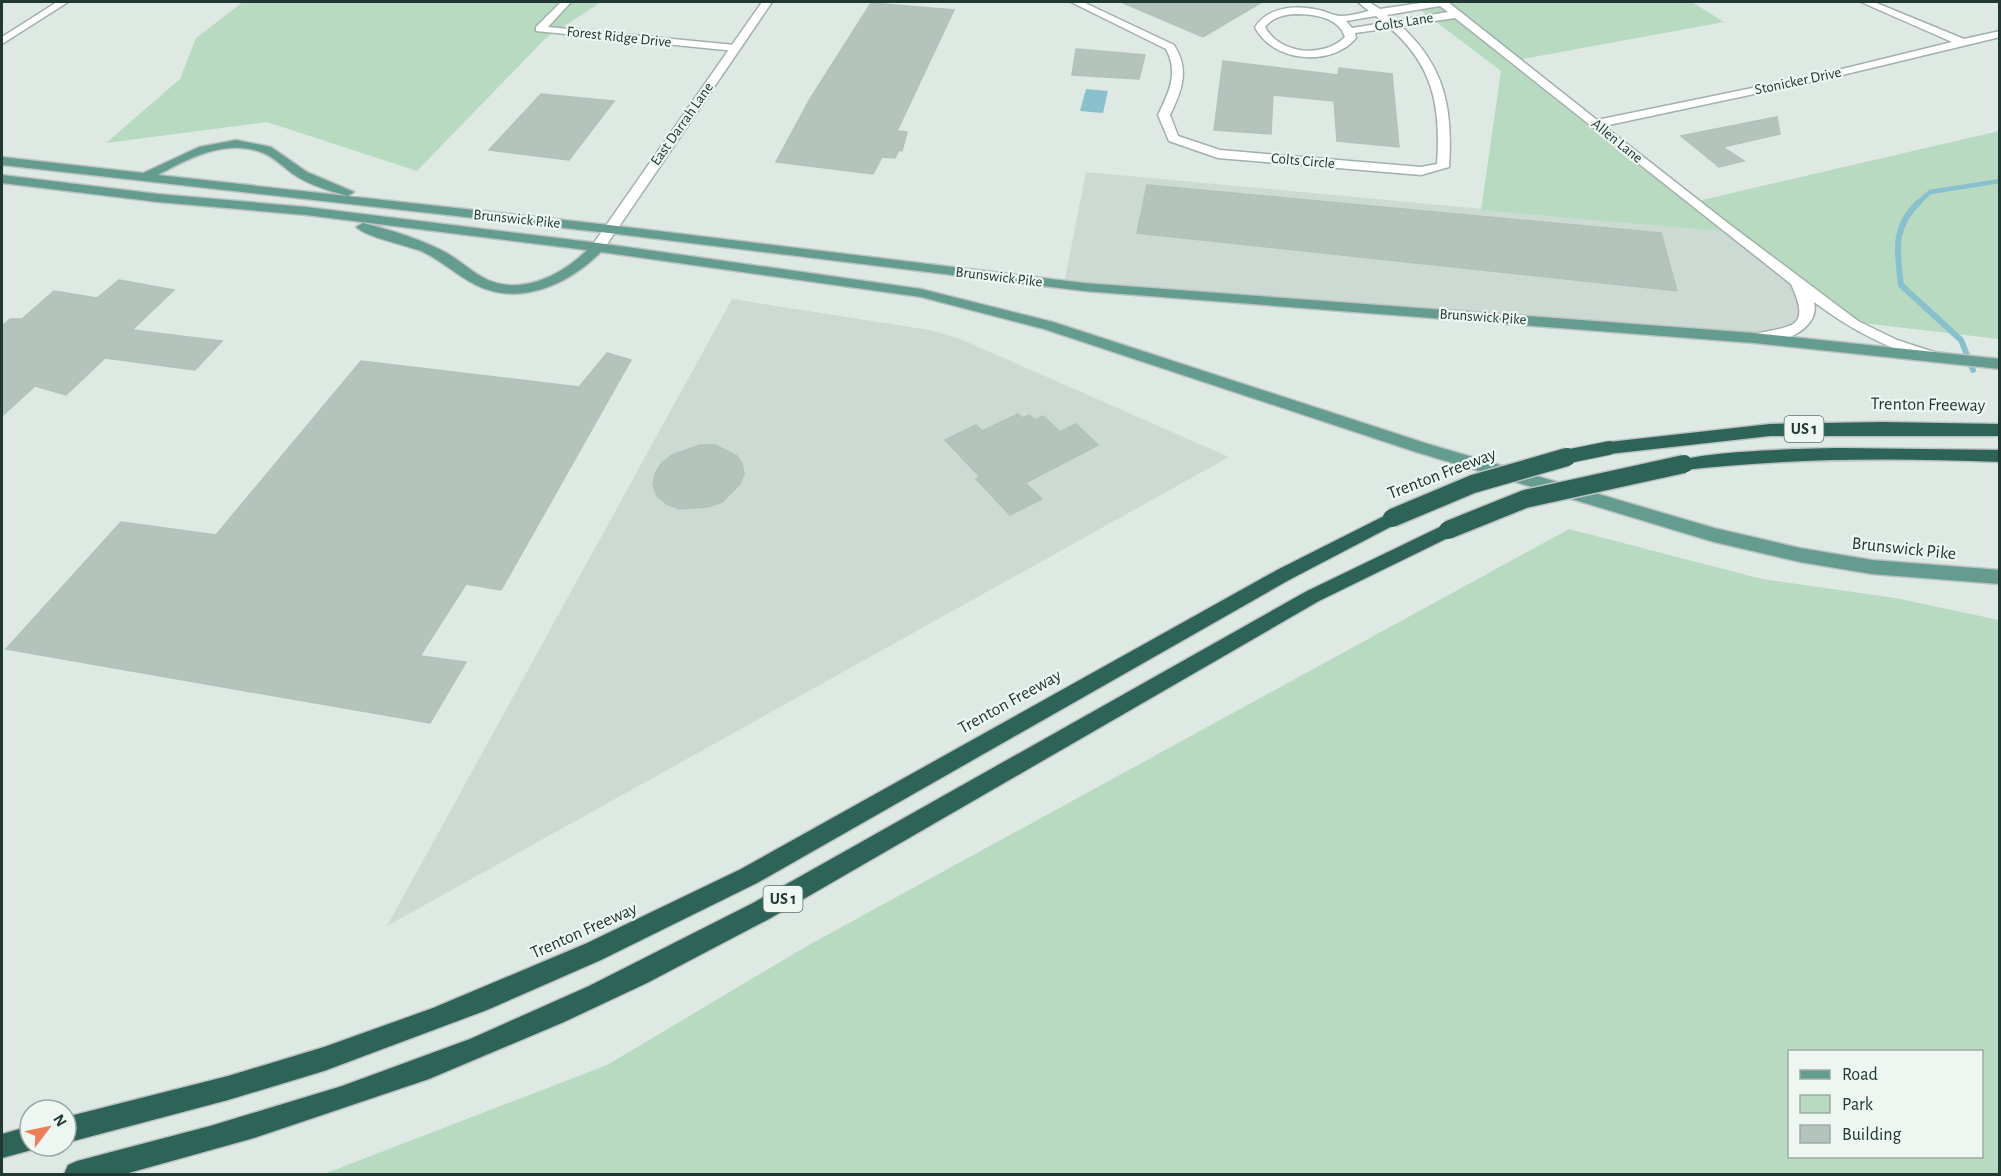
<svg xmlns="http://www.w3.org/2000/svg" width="2001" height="1176" font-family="'Alegreya Sans',sans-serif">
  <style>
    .built { fill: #cdd9d3 }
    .green { fill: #b8dac1; fill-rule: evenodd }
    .water { fill: #88c1cd }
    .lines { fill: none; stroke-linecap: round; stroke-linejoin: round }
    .stream-far1 { stroke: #88c1cd; stroke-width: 4.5 }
    .stream { stroke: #88c1cd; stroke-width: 6 }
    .building { fill: #b4c4bd; stroke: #b1c2bb; stroke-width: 1.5 }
    .minor-casing { stroke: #a1b0ab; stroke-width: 3 }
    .tertiary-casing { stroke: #a1b0ab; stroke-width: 3 }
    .primary-casing { stroke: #bcc3c2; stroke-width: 3 }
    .motorway-casing { stroke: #bcc3c2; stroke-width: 3 }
    .minor { fill: #fff; fill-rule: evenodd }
    .tertiary { fill: #fff; fill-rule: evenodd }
    .primary { fill: #649d8f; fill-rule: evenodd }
    .motorway { fill: #2e6358; fill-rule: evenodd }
    .motorway-bridge-far1-casing { stroke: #bcc3c2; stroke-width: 16; stroke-linecap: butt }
    .motorway-bridge-casing { stroke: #bcc3c2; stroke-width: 21; stroke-linecap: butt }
    .motorway-bridge-far1 { stroke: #2e6358; stroke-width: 14 }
    .motorway-bridge { stroke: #2e6358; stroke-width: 18 }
    .labels { text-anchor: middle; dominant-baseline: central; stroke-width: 4.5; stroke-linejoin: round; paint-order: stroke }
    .far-street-label { font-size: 15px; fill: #203832; stroke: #eef6f2 }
    .shield { fill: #eef6f2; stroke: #5e716c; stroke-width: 1.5 }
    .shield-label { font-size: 16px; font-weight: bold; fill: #203832 }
    .street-label { font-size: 18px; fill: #203832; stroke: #eef6f2 }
  </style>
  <rect width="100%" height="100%" fill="#dee9e4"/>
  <path class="built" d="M1086 172 1731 232 1793 279 1807 316 1775 337 1064 284Z
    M732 299 929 330 958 338 1229 457 387 926Z"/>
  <path class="green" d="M243 2H601L546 38 417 171 267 122 106 143 180 79 196 38Z
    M1410 2H1692L1724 22 1512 61 1689 203 1999 131V339L1837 320 1731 232 1481 210 1501 71Z
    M1569 529 1762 579 1895 598 1999 620V1174H324L607 1065 807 946ZM1790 1052H1982V1156H1790Z"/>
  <path class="water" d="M1086 89 1108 91 1103 113 1080 111Z"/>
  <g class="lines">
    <path class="stream-far1" d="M1917 204 1930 192 2000 181"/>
    <path class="stream" d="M1919 202C1892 227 1897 252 1901 285L1961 340 1973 370"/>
  </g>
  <path class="building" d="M1121 2H1262L1203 37Z
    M871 3 954 10 897 131 907 132 902 151 899 150 895 158 882 157 873 174 776 162 810 99Z
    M1076 49 1145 55 1139 79 1072 75Z
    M1223 61 1338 75 1339 68 1392 74 1399 147 1337 141 1334 101 1273 95 1271 134 1214 130Z
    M541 94 614 101 569 160 489 150Z
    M1777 117 1780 134 1723 147 1744 161 1719 167 1681 136Z
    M1147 185 1661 233 1677 291 1137 233Z
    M119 280 174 290 132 330 222 341 195 370 105 358 66 395 35 386 2 416V326L10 319H22L54 291 97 298Z
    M607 353 631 360 501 590 466 584 420 656 466 662 430 723 6 649 121 522 216 535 361 361 579 387Z
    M1018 414 1023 418 1029 415 1035 420 1043 416 1060 432 1076 424 1098 445 1025 483 1042 499 1010 515 976 479 980 477 945 440 976 425 982 431Z
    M700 445H715L737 456 742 464 744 474 740 484 722 502 708 507 679 509 667 504 657 496 653 485 655 474 661 464 672 455Z"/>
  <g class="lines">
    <g class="minor-casing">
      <path id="minor" d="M57 2H68L2 44V37Z
        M561 2H571L548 27 735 45 741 48 735 51 536 31V27Z
        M1071 2H1083L1174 45C1190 70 1182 90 1170 115L1178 136 1220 150 1421 167 1437 164C1441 108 1434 66 1390 28L1355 33 1356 38C1331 68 1272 62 1255 27 1270 5 1299 5 1323 11 1329 13 1335 16 1341 16 1350 16 1360 13 1369 11L1358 2H1369L1380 9 1427 2H1448L1597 120 1834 71 1952 42 1861 2H1874L1964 39 2000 31V37L1834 77 1604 126 1729 224 1858 321 1897 340 1940 354 1943 357 1935 362C1888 349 1853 331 1814 302 1821 331 1775 348 1752 341L1750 338 1752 335C1789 325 1813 332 1791 284L1455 18 1401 26C1445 66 1453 109 1449 167L1421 175 1218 158 1169 141 1158 115C1169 92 1179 73 1166 49ZM1440 6 1448 12 1394 21 1387 15ZM1295 14C1313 14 1339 17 1345 37 1324 58 1280 55 1265 27 1273 17 1283 15 1295 14ZM1376 16 1383 23 1352 28 1346 21Z"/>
    </g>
    <g class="tertiary-casing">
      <path id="tertiary" d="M762 2H772L603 250H593L591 247Z"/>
    </g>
    <g class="primary-casing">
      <path id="primary" d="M236 140 271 147 307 172 354 192 348 196C329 191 309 185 293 174 283 167 274 157 263 153 227 138 189 158 158 175L609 225 1084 283 1754 333 2000 359V369L1754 343 1084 291 609 233 2 165V157L143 173 199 147Z
        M2 175 158 194 306 207 598 243 921 289 1053 322 1428 444 1714 528 1800 548 1872 560 2000 570V584L1872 574 1800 562 1714 542 1416 452 1044 329 921 297 601 252C569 284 520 307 476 285 456 275 441 260 421 251 405 245 366 237 356 227L363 223C391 230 420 239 445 252 460 260 472 273 488 280 523 295 562 275 587 250L306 215 158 202 2 183Z"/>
    </g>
    <g class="motorway-casing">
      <path id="motorway" d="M1882 422 2000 424V436H1770L1609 454 1601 448 1609 442 1770 424Z
        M1842 448 2000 450V462C1894 458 1789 458 1684 470L1676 464C1683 451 1819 448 1842 448Z
        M1392 512 1398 513 1401 518 1398 523 1289 580 757 883 601 960 487 1010 324 1071 228 1100 66 1143V1117L228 1076 324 1047 433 1008 585 944 741 869 1277 570Z
        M1448 523 1454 525 1457 530 1454 535 1319 601 769 919 647 983 564 1022 429 1079 254 1138 125 1174H64L68 1165 77 1161 210 1126 342 1086 470 1039 589 986 753 903 1307 591Z
        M30 1126V1146L39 1148 2 1158V1134Z"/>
    </g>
    <use href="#minor" class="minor"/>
    <use href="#tertiary" class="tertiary"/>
    <use href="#primary" class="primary"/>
    <use href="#motorway" class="motorway"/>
    <g class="motorway-bridge-far1-casing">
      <path id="motorway-bridge-far1" d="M1560 458 1609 448"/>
    </g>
    <g class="motorway-bridge-casing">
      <path id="motorway-bridge" d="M1392 518 1473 484 1567 457
        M1448 530 1525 499 1684 464"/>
    </g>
    <use href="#motorway-bridge-far1" class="motorway-bridge-far1"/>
    <use href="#motorway-bridge" class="motorway-bridge"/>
  </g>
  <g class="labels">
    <g class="far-street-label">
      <text transform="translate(1404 22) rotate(-9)">Colts Lane</text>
      <text transform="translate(619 37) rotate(6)">Forest Ridge Drive</text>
      <text transform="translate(1798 81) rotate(-12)">Stonicker Drive</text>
      <text transform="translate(682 124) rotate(-55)">East Darrah Lane</text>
      <text transform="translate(1617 141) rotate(39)">Allen Lane</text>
      <text transform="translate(1303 161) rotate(5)">Colts Circle</text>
      <text transform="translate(517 219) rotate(6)">Brunswick Pike</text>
      <text transform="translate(999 277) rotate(7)">Brunswick Pike</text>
      <text transform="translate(1483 317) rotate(4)">Brunswick Pike</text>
    </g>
    <g class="shield">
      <rect x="1784.5" y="416" width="39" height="26" rx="4.5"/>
      <rect x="763.5" y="886" width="39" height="26" rx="4.5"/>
    </g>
    <g class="shield-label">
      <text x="1804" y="429">US 1</text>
      <text x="783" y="899">US 1</text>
    </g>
    <g class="street-label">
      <text transform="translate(1928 405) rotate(1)">Trenton Freeway</text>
      <text transform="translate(1442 474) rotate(-21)">Trenton Freeway</text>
      <text transform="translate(1904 549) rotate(6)">Brunswick Pike</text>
      <text transform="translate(1010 702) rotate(-29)">Trenton Freeway</text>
      <text transform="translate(584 931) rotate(-24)">Trenton Freeway</text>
    </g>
  </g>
  <rect width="2001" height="1176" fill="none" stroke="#203832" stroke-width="6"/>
  <rect x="1788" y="1050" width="195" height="108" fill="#eef6f2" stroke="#9caaa5" stroke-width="1.5"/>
  <rect x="1800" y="1070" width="30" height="9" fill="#649d8f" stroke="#9caaa5" stroke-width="1.5"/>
  <text x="1842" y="1080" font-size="18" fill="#203832">Road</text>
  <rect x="1800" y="1095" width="30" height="18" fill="#b8dac1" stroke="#9caaa5" stroke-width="1.5"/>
  <text x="1842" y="1110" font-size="18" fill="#203832">Park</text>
  <rect x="1800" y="1125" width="30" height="18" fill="#b4c4bd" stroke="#9caaa5" stroke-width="1.5"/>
  <text x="1842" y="1140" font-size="18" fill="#203832">Building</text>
  <g transform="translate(48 1128) rotate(58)"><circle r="28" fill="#eef6f2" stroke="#9caaa5" stroke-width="1.5"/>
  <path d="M0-4.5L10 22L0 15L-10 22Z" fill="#ec7f5a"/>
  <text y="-9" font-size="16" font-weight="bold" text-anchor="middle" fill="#203832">N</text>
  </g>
</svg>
